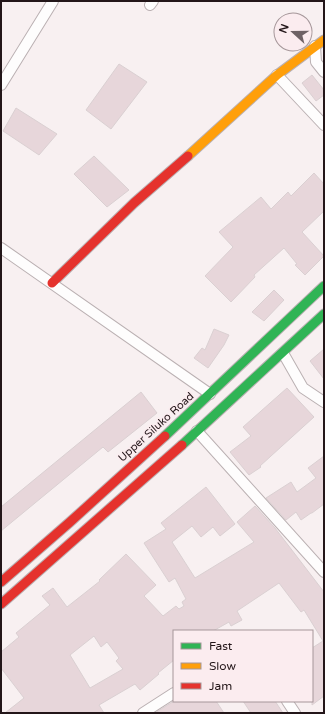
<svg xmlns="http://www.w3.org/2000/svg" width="325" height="714" font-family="'Varela Round',sans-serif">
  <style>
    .building { fill: #e7d6da; stroke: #dad0d2; fill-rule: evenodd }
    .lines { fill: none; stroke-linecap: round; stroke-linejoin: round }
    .street-casing { stroke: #bab0b2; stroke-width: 12 }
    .fast-casing { stroke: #bab0b2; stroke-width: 11 }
    .slow-casing { stroke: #bab0b2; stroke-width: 11 }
    .jam-casing { stroke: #bab0b2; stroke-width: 11 }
    .street { stroke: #fefdfd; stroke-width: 10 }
    .fast { stroke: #30b455; stroke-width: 9 }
    .slow { stroke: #ff9f0a; stroke-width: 9 }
    .jam { stroke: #e5322d; stroke-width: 9 }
    .labels { text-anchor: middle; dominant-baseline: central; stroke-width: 3; stroke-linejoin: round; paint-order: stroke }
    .street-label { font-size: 11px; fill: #231619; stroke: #fbecef }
  </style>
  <rect width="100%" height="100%" fill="#f8f0f1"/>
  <path class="building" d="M119 64 147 82 111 129 86 110Z
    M312 75 324 90V95L316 101 302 83Z
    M16 108 57 134 39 155 3 131Z
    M94 156 129 190 107 207 74 174Z
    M314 173 324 184V211L302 232 324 256 305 275 295 265 297 264 284 248 254 275 255 277 231 302 205 276 233 247 219 232 261 197 271 209 288 192 291 196Z
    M274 290 284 300 264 321 252 312Z
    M214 329 229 335 224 345 208 368 194 358 202 348 205 350Z
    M324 349V379L310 361Z
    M287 388 314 417 260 466 261 467 249 475 230 452 251 436 243 427Z
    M141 392 157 413 108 452 103 447 1 531V507Z
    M324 456V504L312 513H311L301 520 296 512 286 520 266 498 291 482 297 492 316 478 308 468Z
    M206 487 235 524 220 536 213 527 201 537 192 526 172 542 195 578 254 542 237 522 255 506 275 528 324 592V696L312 705V648L323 641 304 610 301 612 279 583 237 611 242 620 231 626 229 622 213 631H174V660L158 673 159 674 140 690 135 684 99 705 104 713H5L24 698 1 668V652L19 637 16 633 50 605 42 596 53 588 67 607 100 581 99 580 126 554 156 585 144 596 163 616 176 606 179 609 184 606 182 602 186 599 175 578 169 582 144 543 166 529 161 523ZM94 636 101 647 107 642 119 658 116 661 123 669 90 688 70 655Z
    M174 701H216L224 713H155Z
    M243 701H275L283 713H251Z"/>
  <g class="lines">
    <g class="street-casing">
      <path id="street" d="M150 5 153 1
        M315 46 316 62 324 72
        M277 75 324 125
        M1 85 53 1
        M1 248 210 394
        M283 353 303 388 324 402
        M197 431 324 572
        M287 701 295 713
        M143 713 174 693"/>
    </g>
    <g class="fast-casing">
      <path id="fast" d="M165 436 324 286
        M182 445 324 314"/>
    </g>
    <g class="slow-casing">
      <path id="slow" d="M188 156 277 75 324 40"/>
    </g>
    <g class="jam-casing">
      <path id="jam" d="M52 283 134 203 188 156
        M1 582 70 522 165 436
        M1 604 182 445"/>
    </g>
    <use href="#street" class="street"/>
    <use href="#fast" class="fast"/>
    <use href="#slow" class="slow"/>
    <use href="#jam" class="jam"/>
  </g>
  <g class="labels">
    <g class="street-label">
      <text transform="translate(156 427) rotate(-42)">Upper Siluko Road</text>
    </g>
  </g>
  <rect width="325" height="714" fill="none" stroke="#231619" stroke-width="4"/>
  <rect x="173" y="630" width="140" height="72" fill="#fbecef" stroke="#a59699"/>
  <rect x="181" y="643" width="20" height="6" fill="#30b455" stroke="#a59699"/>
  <text x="209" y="650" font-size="12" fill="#231619">Fast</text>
  <rect x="181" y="663" width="20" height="6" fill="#ff9f0a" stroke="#a59699"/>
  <text x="209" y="670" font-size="12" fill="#231619">Slow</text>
  <rect x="181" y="683" width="20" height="6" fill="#e5322d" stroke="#a59699"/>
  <text x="209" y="690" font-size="12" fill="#231619">Jam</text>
  <g transform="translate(293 32) rotate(291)"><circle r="19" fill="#fbecef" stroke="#a59699"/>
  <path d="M0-3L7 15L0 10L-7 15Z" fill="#6e6265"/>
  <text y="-6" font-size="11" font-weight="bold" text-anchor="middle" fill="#231619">N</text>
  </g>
</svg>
